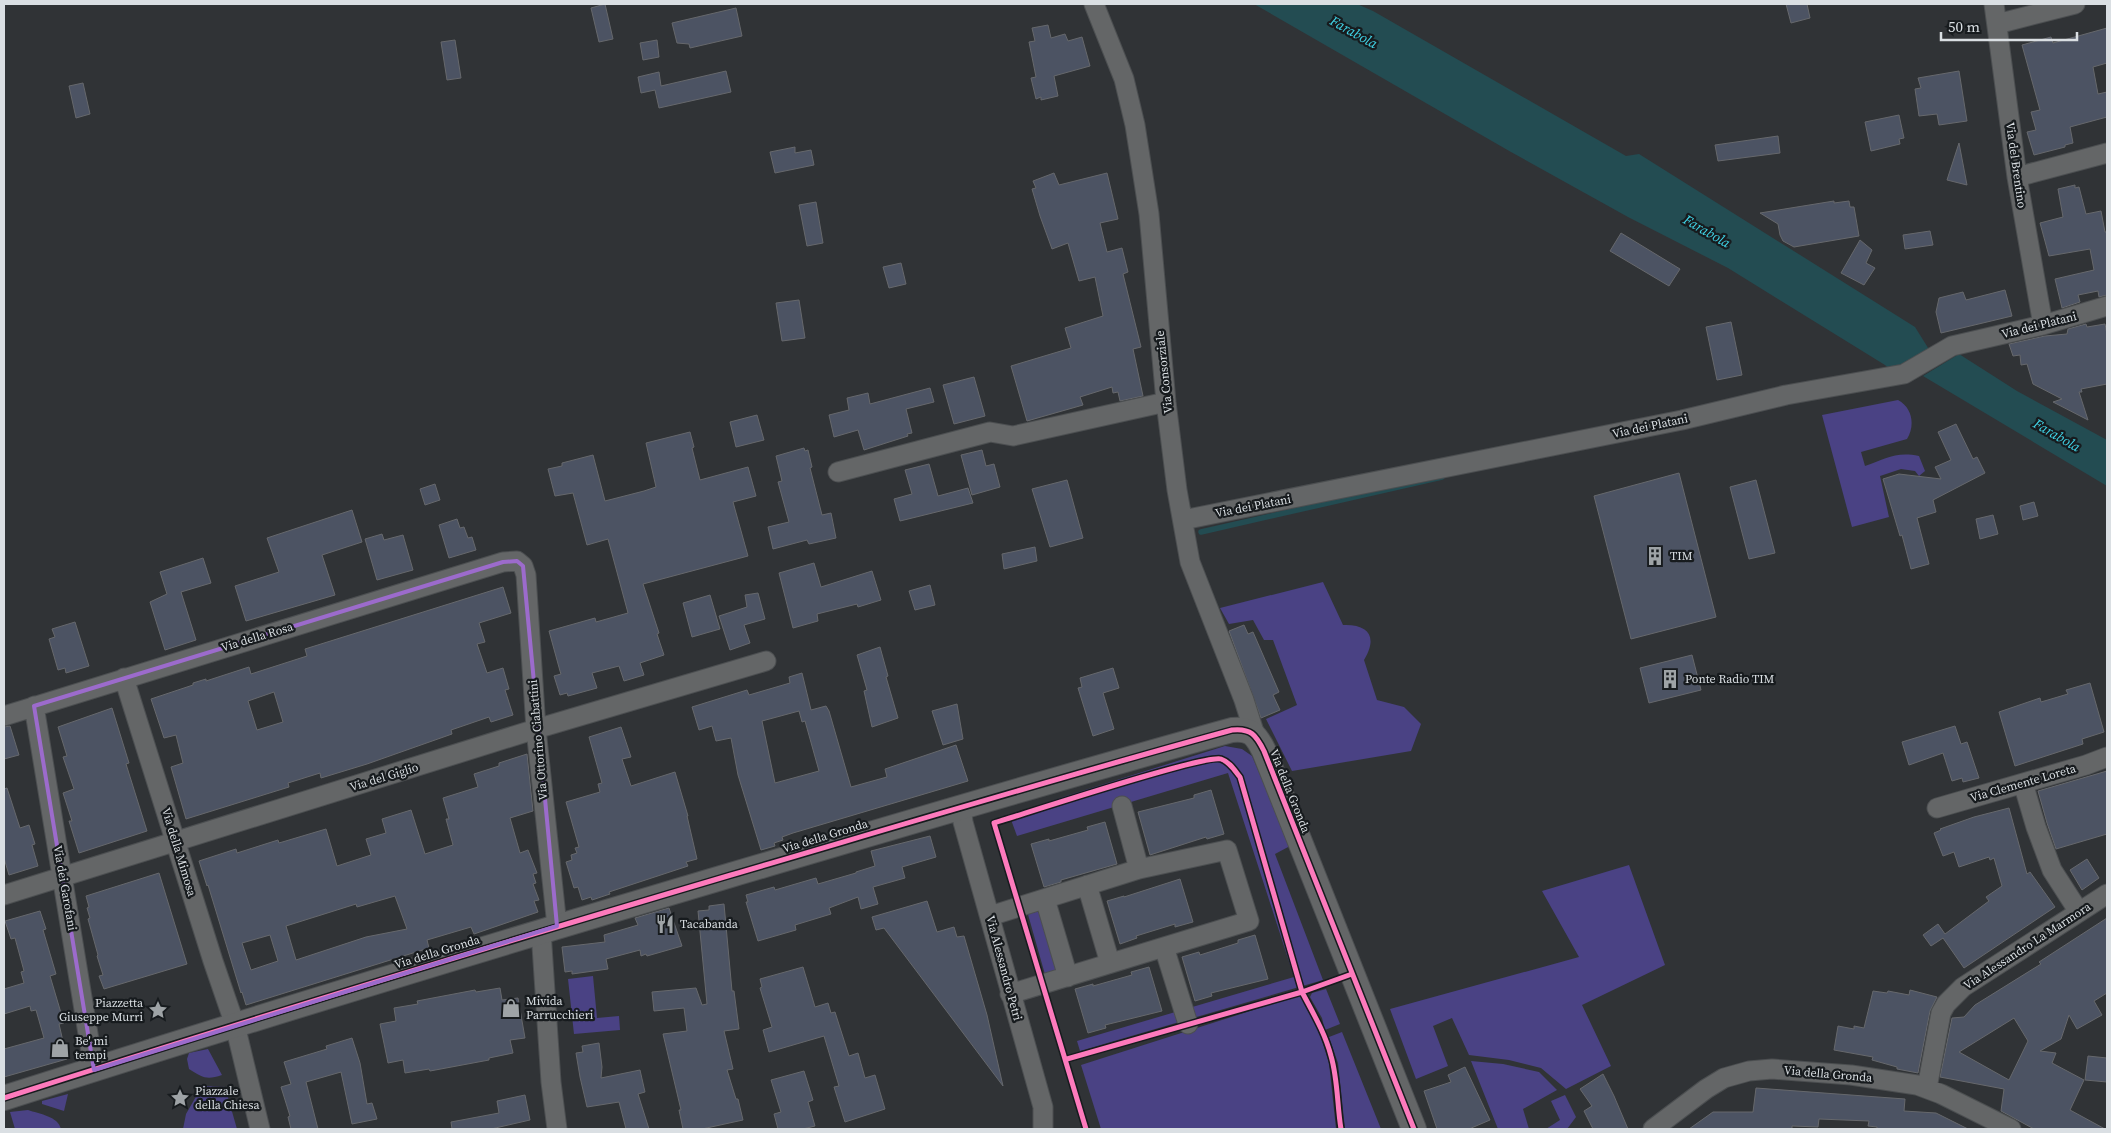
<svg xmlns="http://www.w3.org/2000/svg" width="2111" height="1133" font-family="'Source Serif 4',serif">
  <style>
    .green { fill: #4a4284 }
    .water { fill: #234c52 }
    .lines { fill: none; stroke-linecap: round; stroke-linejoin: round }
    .stream { stroke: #234c52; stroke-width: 5.5 }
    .building { fill: #4c5363; stroke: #66686c; fill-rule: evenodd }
    .minor-casing { stroke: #4c4f51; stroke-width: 21 }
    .tertiary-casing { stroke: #4c4f51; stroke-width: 26 }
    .minor { stroke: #646667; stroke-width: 19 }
    .tertiary { stroke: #646667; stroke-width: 24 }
    .cycleway-casing { stroke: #171b1e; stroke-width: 8 }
    .cycleway { stroke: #fd7abc; stroke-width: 5 }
    .marked { fill: none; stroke: #9c6bcc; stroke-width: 4; stroke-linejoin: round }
    .labels { text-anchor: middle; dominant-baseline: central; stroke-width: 4.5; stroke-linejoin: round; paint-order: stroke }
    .street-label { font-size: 12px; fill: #dadfe3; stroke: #171b1e }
    .poi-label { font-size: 12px; fill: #dadfe3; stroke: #171b1e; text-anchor: start }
    .water-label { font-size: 14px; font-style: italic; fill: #40d4e7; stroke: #171b1e }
  </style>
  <rect width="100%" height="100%" fill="#303336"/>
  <path class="green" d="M1898 400C1913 408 1915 426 1907 439L1861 452 1865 466C1885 459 1896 451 1919 456L1925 471 1919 476 1915 471 1901 469 1880 476 1889 517 1852 527 1822 415Z
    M1323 582 1343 625C1369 624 1378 637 1364 660L1377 700 1404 707 1421 724 1411 751 1292 771 1266 719 1297 705 1273 640H1264L1253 620 1229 624 1220 608Z
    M1225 746 1242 749 1252 756 1290 846 1275 854 1323 980 1080 1051 1077 1041 1294 977 1228 773 1017 836 1010 817 1063 797Z
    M1629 865 1665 965 1582 1005 1611 1066 1566 1089 1541 1068 1509 1060 1469 1055 1452 1018 1433 1026 1448 1066 1416 1079 1390 1009 1579 957 1542 891Z
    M1045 905 1063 973 1046 978 1027 911Z
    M593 976 597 1018 619 1016 620 1030 574 1034 568 979Z
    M1326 989 1340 1024 1325 1030 1322 1018 1310 997 1312 993Z
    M1300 996 1319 1031 1329 1063 1336 1129H1101L1081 1065 1294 997Z
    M1342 1032 1381 1129H1345L1338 1063 1329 1037Z
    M208 1049 222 1075C207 1080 203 1078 189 1069L187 1059 189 1053Z
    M1471 1061 1503 1064 1539 1072 1557 1090 1523 1109 1529 1129H1498Z
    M202 1086 225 1087 237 1129H183L186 1114Z
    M68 1094 64 1111 42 1104V1101Z
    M1565 1095 1576 1117 1567 1129H1546L1560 1120 1551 1101Z
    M28 1110C39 1114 58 1116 61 1129H15L10 1112Z"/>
  <path class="water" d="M1254 4H1357L1373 11 1626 156 1639 154 1915 327 1930 351 1893 372 1885 365 1728 268 1628 217 1511 152Z
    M1959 354 2017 391 2107 440V486L1923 376Z"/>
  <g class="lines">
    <path class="stream" d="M1201 532 1442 477"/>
  </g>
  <path class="building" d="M605 4 613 39 599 42 591 8Z
    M1786 4H1807L1810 18 1791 23Z
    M736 8 742 36 690 48 689 44 677 43 672 23Z
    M1048 25 1051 38 1065 34 1068 41 1082 37 1090 66 1054 76 1058 96 1041 100V97L1036 99 1031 78 1036 77 1029 42 1035 41 1032 28Z
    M2107 28V63L2093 67 2098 94 2107 92V117L2070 127 2073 143 2065 145V147L2034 155 2027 132 2036 130 2031 112 2040 110 2022 45 2051 37 2053 43Z
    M455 40 461 78 447 80 441 42Z
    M657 40 659 57 643 60 640 43Z
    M726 71 731 92 659 108 655 90 641 93 638 77 659 72 661 86Z
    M1959 71 1967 121 1939 125 1937 114 1919 116 1915 89 1921 88 1918 78Z
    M83 83 90 114 76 118 69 86Z
    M1899 115 1904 138 1899 139 1900 144 1871 151 1865 122Z
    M1778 136 1780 153 1718 161 1715 145Z
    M1959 143 1967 185 1947 180Z
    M795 147V153L811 150 814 165 775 173 770 152Z
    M1054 173 1059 185 1107 173 1118 219 1100 223 1107 252 1122 248 1128 272 1123 274 1141 347 1133 349 1143 396 1120 401 1118 392 1113 393 1112 387 1080 397 1083 405 1027 421 1011 366 1071 348 1065 328 1103 316 1095 277 1079 281 1068 243 1052 249 1040 216 1032 189 1036 188 1033 181Z
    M2075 185V188L2079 187 2086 214 2101 211 2105 232H2107V295L2099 297 2098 291 2078 295 2080 302 2062 308 2055 279 2094 270 2090 249 2049 256 2040 223 2063 217 2058 189Z
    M1834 201V203L1849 201 1850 207H1854L1859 236 1794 247 1783 241 1780 235 1778 224 1760 213Z
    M816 202 823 243 807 246 799 205Z
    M1930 231 1933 245 1905 249 1903 235Z
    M1621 233 1680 269 1669 286 1610 251Z
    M1860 240 1872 250 1866 263 1875 268 1864 285 1841 273Z
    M901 263 906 284 889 288 883 267Z
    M2005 290 2012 316 1941 333 1936 312 1939 298 1963 292 1966 300Z
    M799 300 805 338 782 341 776 303Z
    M1731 322 1742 375 1717 380 1706 327Z
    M2086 324 2087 327 2105 324 2107 334V384L2081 389 2082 392H2079L2088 420 2053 402 2062 399 2033 384 2027 364 2021 365 2020 355 2013 356 2009 344 2045 336 2067 334 2068 329Z
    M974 377 985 416 954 424 943 385Z
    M930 388 934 402 906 409 912 433 907 434 908 436 864 450 858 430 834 437 829 415 849 410 847 398 868 393 870 404Z
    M757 415 764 440 736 447 730 422Z
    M1956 424 1973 459 1977 457 1985 473 1933 500 1936 512 1917 518 1929 564 1911 569 1902 535 1900 536 1883 479 1899 474 1941 479 1935 467 1951 460 1938 432Z
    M690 432 694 447 692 448 700 480 748 467 756 496 733 502 748 556 643 584 659 633 657 634 664 655 640 663 644 675 624 681 619 666 592 673 597 688 568 696 567 693 560 695 554 676 561 674 560 671 549 631 595 618 596 622 628 613 608 539 587 545 573 493 555 496 548 469 562 466V463L593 455 605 501 644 491 656 487 646 443Z
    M804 448 805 451 808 450 812 467 810 468 822 515 831 513 836 538 809 544 807 540 773 549 768 527 789 522 778 482 782 481 776 456Z
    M982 450 986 466 994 464 1000 487 972 495 961 455Z
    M929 464 938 496 968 488 973 503 900 521 894 499 912 494 905 470Z
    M1679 473 1716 617 1631 639 1594 496Z
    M1067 480 1083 538 1050 547 1032 489Z
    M1756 480 1775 553 1749 559 1730 487Z
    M435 484 440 500 425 505 420 489Z
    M2034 502 2038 516 2023 520 2020 506Z
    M352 510 362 542 322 555 335 595 246 621 235 586 279 572 267 538Z
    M1993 515 1998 534 1980 539 1976 519Z
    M457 519 460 528 464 527 468 538 472 537 476 550 449 558 439 525Z
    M382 534 384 540 403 535 413 570 377 580 365 539Z
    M1035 547 1037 561 1004 569 1002 554Z
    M203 558 211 583 181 592 196 640 165 650 150 602 167 594 160 572Z
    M814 563 821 587 872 571 881 600 858 607 857 604 817 614 818 621 793 628 779 573Z
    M930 585 935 605 915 610 909 591Z
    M503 587 511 613 479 623 485 642 477 644 487 673 503 668 509 689 505 690 513 715 491 722 489 717 451 730 452 734 367 764 321 778 320 773 288 783 289 787 186 819 171 767 183 763 176 735 164 738 151 699 193 685V683L206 679V681L249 667 251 674 307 656 305 649ZM274 692 283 722 257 730 248 701Z
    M758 593 765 619 744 625 750 643 730 650 719 616 747 607 745 595Z
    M710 595 720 629 692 637 683 603Z
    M75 622 89 666 66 673 65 668 58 670 49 639 55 637 52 629Z
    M1244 625 1248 634 1253 632 1279 692 1273 695 1280 710 1261 718 1229 631Z
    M880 647 888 676 886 677 898 718 872 727 864 691 867 690 857 655Z
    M1692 655 1701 690 1649 703 1640 668Z
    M1113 668 1119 688 1103 693 1114 729 1093 736 1078 688 1082 687 1080 678Z
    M802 673 811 710 826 706 829 711 851 787 887 777 885 769 956 745 968 781 793 833 782 837 783 840 774 843 775 846 761 850 738 775 731 738 716 741 712 726 699 730 692 707 747 690 749 695 790 683 789 677ZM799 711 802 722 805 721 819 771 775 783 762 721Z
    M2090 683 2104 732 2082 739 2083 744 2015 766 1999 712 2040 698 2041 702 2068 694 2066 690Z
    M957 704 963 739 943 745 932 711Z
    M112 708 129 763 126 764 147 831 79 853 69 821H72L63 793 74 789 63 757 67 756 58 727Z
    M10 726 19 755 4 759V727Z
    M1955 726 1961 744 1967 742 1979 778 1963 782 1962 778 1952 781 1943 753 1909 765 1902 742Z
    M621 727 631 757 622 759 631 786 675 772 688 816H687L697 859 686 862 688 866 609 892 610 894 592 900 591 897 582 900 578 887 574 888 566 862 572 860 571 855 577 853 575 848 579 847 566 802 600 792 598 784 602 783 589 737Z
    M527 754 533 811 510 818 520 853 528 850 537 873 533 874 536 883 533 884 539 900 534 901 538 912 474 934 471 927 427 940 429 948 246 1005 242 992 241 993 208 885 207 886 199 861 236 849 237 853 278 840 279 843 326 829 337 866 371 855 366 839 386 833 382 819 411 810 425 854 453 845 446 819H449L443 798 478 787 474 774 499 766V763ZM395 896 407 929 366 937 296 960 286 926 356 904 357 907ZM270 935 278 961 251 970 242 943Z
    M2107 771V834L2056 849 2047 823 2038 791Z
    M7 788 20 828 29 825 35 844 32 845 38 866 9 875 4 858V789Z
    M1211 790 1224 834 1207 839 1206 837 1150 855 1138 812 1194 798V795Z
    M2009 808 2027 874 2030 872 2055 907 1964 968 1943 938 1931 946 1923 935 1938 924 1945 934 1989 901 1986 897 2002 886 1994 858 1990 860 1989 857 1959 867 1954 852 1943 856 1934 833 1941 830 1940 829 1974 817Z
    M1105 822 1117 864 1061 880V882L1044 887 1031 844 1049 839V841L1088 830 1087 827Z
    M930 836 936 857 902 867 905 878 873 887 878 904 861 909 858 897 829 908 831 914 795 925 796 930 758 941 746 902H748L746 895 774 887 775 890 816 878 818 884 856 873V872L875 866 871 851Z
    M2087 859 2099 878 2082 890 2070 870Z
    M159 873 187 964 104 989 99 976 103 975 97 956 98 955 88 919 90 918 87 908 89 907 86 896Z
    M1180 879 1193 922 1175 927V924L1136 936 1137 938 1120 944 1107 901 1124 896V897Z
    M927 901 937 932 954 927 957 937 964 936 987 1015 1003 1086 884 928 876 930 872 917Z
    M724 904 732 991H734L739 1029 724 1031 733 1069 727 1070 736 1099H738L743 1120 702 1129H683L679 1110H681L663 1034 687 1031 684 1008 654 1011 652 992 696 988 702 1005 707 1004 698 911 709 910V906Z
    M669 908 682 946 647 956 646 954 641 956 640 950 606 959 608 969 572 974V971L565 972 562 947 605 942 604 935 638 925 635 918Z
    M40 911 46 929 43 930 56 974 50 976 64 1023 59 1024 67 1059 4 1077V1049L44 1038 36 1010 31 1011 30 1006 4 1014V989L24 983 21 972 24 971 15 938 11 939 5 921Z
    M2107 918V993L2094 1001 2102 1015 2077 1029 2069 1015 2061 1039 2040 1051 2056 1053 2052 1063 2084 1080 2070 1110 2105 1129H2034L2001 1111 2004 1089 1940 1077 1952 1018 1964 1017 1975 1005 2041 964 2039 962ZM2014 1018 2028 1041 2009 1080 1959 1052Z
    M1255 935 1268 979 1211 993 1212 996 1195 1001 1182 957 1199 952 1200 955 1238 943V940Z
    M803 967 815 1007 828 1003 831 1013 835 1012 849 1056 858 1053 865 1078 875 1075 885 1109 845 1122 834 1087 839 1086 824 1036 769 1052 763 1030 772 1027 760 988 762 987 760 979Z
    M1149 967 1162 1011 1105 1025 1106 1028 1088 1033 1075 989 1093 984V986L1132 975 1131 972Z
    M500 988 502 1000 518 998 525 1038 510 1040 513 1053 489 1058V1060L430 1071 429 1069 405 1073 403 1060 388 1063 380 1024 396 1021 394 1008 418 1004 417 1001 475 990 476 992Z
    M1910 990 1937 997 1930 1011 1918 1073 1897 1069V1067L1872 1060 1873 1057 1834 1050 1838 1026 1854 1029V1026L1864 1028 1873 991 1887 993 1888 991 1909 995Z
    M352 1038 360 1063 367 1104 372 1103 377 1119 352 1124 341 1072 306 1082 318 1129H291L288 1117 290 1116 281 1087 291 1084 284 1062 327 1049 326 1046Z
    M599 1043 602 1067 601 1078 640 1070 645 1092 638 1094 649 1129H626L619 1102 587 1107 580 1077 576 1053 583 1052 582 1046Z
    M2088 1056 2107 1058V1082L2085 1080Z
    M1465 1067 1490 1120 1469 1129H1437L1424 1091 1451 1082 1448 1075Z
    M804 1071 813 1100 808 1102 815 1126 803 1129H778L774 1114 781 1112 771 1080Z
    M1603 1074 1614 1096 1628 1129H1593L1584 1111 1592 1106 1580 1089Z
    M1756 1088 1905 1099 1904 1111 1936 1113 1968 1129H1877V1127L1868 1126 1869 1121 1819 1119 1818 1127 1792 1126V1129H1689L1713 1112H1753Z
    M525 1095 530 1120 491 1129H452L451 1122 499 1113 497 1101Z"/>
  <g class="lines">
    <g class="minor-casing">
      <path id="minor" d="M1094 4 1124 79 1135 125 1149 214 1166 402 1177 490 1190 562 1244 700 1255 735
        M1994 4 2017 177 2043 325
        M1997 24 2075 4
        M2017 177 2107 153
        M838 472 990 432 1013 436 1166 402
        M1183 520 1682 420 1786 395 1904 374 1952 346 2043 325 2107 306
        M124 678 213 961 235 1025 260 1129
        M34 706 94 1070
        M4 716 503 562 517 561 523 566 526 575 536 729 557 926
        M2023 783 2036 827 2052 870 2079 912
        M1122 806 1139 869
        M961 807 963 822 1043 1107V1129
        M1937 808 2086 765 2107 757
        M1087 885 1110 963
        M4 895 536 729 766 661
        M1045 899 1068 977
        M990 916 1139 869 1227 850 1249 921 1010 994
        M541 931 551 1082 557 1129
        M1164 947 1188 1024
        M1927 1088 1941 1013 1946 1004 1963 987 2107 894
        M1653 1129 1706 1089 1724 1078 1749 1071 1772 1069 1851 1075 1917 1085 1941 1094 2011 1129"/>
    </g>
    <g class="tertiary-casing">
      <path id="tertiary" d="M4 1098C245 1021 488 947 731 875 898 826 1064 776 1232 730 1251 728 1256 735 1264 751L1414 1129"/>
    </g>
    <use href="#minor" class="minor"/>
    <use href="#tertiary" class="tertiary"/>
    <g class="cycleway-casing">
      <path id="cycleway" d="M1067 1059 1302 992 1240 777C1235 771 1230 762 1221 759 1205 754 1024 814 994 823L1086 1129
        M4 1098C245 1021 488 947 731 875 898 826 1064 776 1232 730 1251 728 1256 735 1264 751L1414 1129
        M1341 1129C1337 1105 1338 1080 1331 1056 1325 1033 1313 1013 1302 992L1352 974"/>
    </g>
    <use href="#cycleway" class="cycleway"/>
  </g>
  <path class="marked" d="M517 561 523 566 557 926 94 1070 34 706 503 562Z"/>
  <defs>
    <g id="building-bare" transform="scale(1.5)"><path d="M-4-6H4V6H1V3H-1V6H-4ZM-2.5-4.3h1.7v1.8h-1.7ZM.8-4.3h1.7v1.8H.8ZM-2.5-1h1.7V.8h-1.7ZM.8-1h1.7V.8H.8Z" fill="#9ea3a6" stroke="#171b1e" stroke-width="2.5" paint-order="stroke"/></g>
    <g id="restaurant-bare" transform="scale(1.5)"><path d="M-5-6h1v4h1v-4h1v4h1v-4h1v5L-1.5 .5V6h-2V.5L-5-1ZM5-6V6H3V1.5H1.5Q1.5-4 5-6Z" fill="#9ea3a6" stroke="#171b1e" stroke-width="2.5" paint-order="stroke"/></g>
    <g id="shop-bare" transform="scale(1.5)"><path d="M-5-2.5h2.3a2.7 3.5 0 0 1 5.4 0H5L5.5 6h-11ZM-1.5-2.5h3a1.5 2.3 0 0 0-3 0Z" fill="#9ea3a6" stroke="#171b1e" stroke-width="2.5" paint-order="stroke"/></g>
    <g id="sight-bare" transform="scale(1.5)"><path d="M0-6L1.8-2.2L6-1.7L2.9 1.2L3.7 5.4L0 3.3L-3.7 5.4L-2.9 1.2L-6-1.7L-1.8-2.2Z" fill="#9ea3a6" stroke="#171b1e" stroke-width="2.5" paint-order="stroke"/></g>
  </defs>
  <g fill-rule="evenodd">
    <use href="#building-bare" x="1655" y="556"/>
    <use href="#building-bare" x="1670" y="679"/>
    <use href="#restaurant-bare" x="665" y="924"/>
    <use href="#shop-bare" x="511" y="1008"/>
    <use href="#sight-bare" x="158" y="1010"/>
    <use href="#shop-bare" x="60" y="1048"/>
    <use href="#sight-bare" x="180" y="1098"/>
  </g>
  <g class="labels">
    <g class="street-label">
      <text transform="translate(2016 165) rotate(82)">Via del Brentino</text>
      <text transform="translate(2039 325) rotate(-14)">Via dei Platani</text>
      <text transform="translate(1164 372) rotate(-96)">Via Consorziale</text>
      <text transform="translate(1650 426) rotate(-12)">Via dei Platani</text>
      <text transform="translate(1253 506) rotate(-11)">Via dei Platani</text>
      <text transform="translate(257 637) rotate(-17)">Via della Rosa</text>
      <text transform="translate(538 740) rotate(-95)">Via Ottorino Ciabattini</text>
      <text transform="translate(384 777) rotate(-17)">Via del Giglio</text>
      <text transform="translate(2023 783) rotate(-16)">Via Clemente Loreta</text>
      <text transform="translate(1290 791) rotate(68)">Via della Gronda</text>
      <text transform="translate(825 836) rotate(-17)">Via della Gronda</text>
      <text transform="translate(179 852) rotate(73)">Via della Mimosa</text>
      <text transform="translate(65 888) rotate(80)">Via dei Garofani</text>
      <text transform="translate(2027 946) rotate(-33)">Via Alessandro La Marmora</text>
      <text transform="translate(437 952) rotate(-17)">Via della Gronda</text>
      <text transform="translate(1004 968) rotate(75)">Via Alessandro Petri</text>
      <text transform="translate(1828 1074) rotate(5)">Via della Gronda</text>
    </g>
    <g class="poi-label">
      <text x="1670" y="556">TIM</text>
      <text x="1685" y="679">Ponte Radio TIM</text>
      <text x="680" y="924">Tacabanda</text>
      <text x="526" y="1001">Mivida<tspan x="526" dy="14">Parrucchieri</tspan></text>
      <text x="143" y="1003" text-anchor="end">Piazzetta<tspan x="143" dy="14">Giuseppe Murri</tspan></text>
      <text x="75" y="1041">Be' mi<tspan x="75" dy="14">tempi</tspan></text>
      <text x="195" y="1091">Piazzale<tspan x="195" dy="14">della Chiesa</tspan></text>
    </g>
    <g class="water-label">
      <text transform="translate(1354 32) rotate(29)">Farabola</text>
      <text transform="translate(1707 231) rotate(30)">Farabola</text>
      <text transform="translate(2057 435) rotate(30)">Farabola</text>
    </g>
  </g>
  <rect width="2111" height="1133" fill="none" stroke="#dadfe3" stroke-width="10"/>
  <path d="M1941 32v8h136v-8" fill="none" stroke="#dadfe3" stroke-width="2.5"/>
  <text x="1948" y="32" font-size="15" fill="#dadfe3" stroke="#171b1e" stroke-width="4" paint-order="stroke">50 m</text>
</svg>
